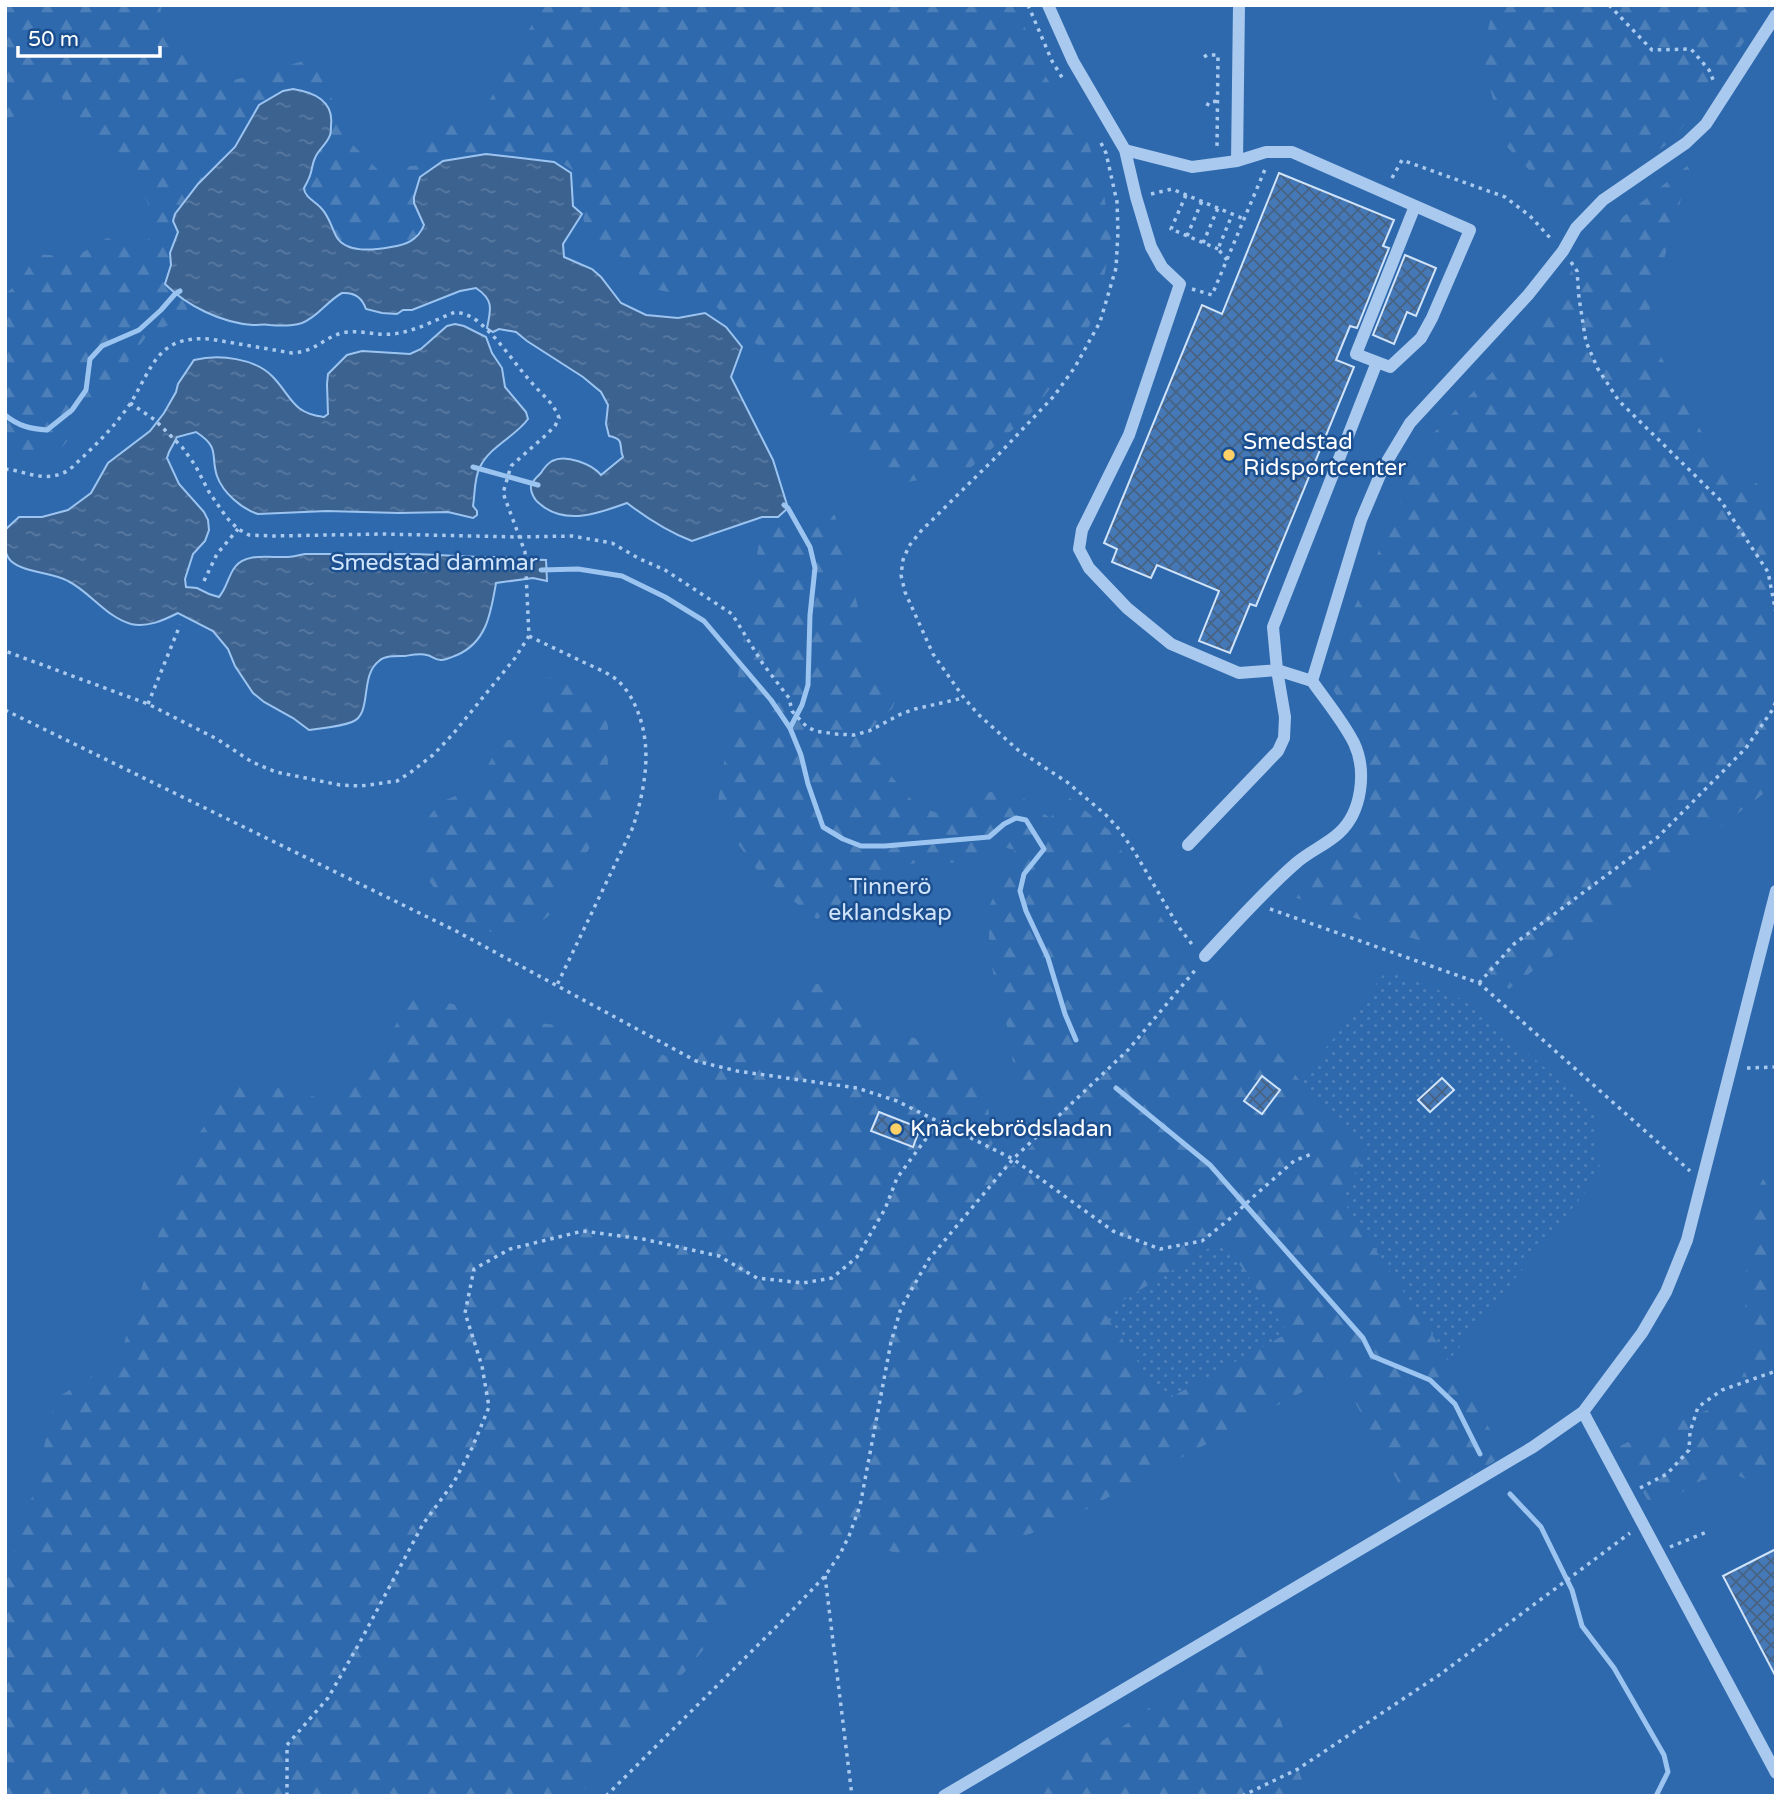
<svg xmlns="http://www.w3.org/2000/svg" width="1781" height="1801" font-family="'Varela Round',sans-serif">
  <style>
    .green { fill: #2e69ad }
    .forest { fill: url(#forest-firs) }
    .garden { fill: url(#garden-dots) }
    .water { fill: url(#water-ripples); stroke: #9cc4f0; stroke-width: 2 }
    .lines { fill: none; stroke-linecap: round; stroke-linejoin: round }
    .stream { stroke: #9cc4f0; stroke-width: 5 }
    .building { fill: url(#building-cross-hatch); stroke: #cfe3fa; stroke-width: 2 }
    .path { stroke: #a9c9ee; stroke-width: 3.5; stroke-dasharray: 3.5 5; stroke-linecap: butt }
    .minor { stroke: #a9c9ee; stroke-width: 12 }
    .poi-dot { fill: #ffd166; stroke: #1b4f8f; stroke-width: 2.5 }
    .labels { text-anchor: middle; dominant-baseline: central; stroke-width: 5; stroke-linejoin: round; paint-order: stroke }
    .poi-label { font-size: 23px; fill: #fff; stroke: #1b4f8f; text-anchor: start }
    .park-label { font-size: 23px; fill: #cfe3fa; stroke: #1b4f8f }
  </style>
  <defs>
    <pattern id="forest-firs" width="22" height="20" patternUnits="userSpaceOnUse" patternTransform="scale(1.75)"><rect width="22" height="20" fill="#2e69ad"/><path d="M5 1l3.5 6h-7zM16 11l3.5 6h-7z" fill="#4d80b9"/></pattern>
    <pattern id="garden-dots" width="8" height="8" patternUnits="userSpaceOnUse" patternTransform="scale(1.75)"><rect width="8" height="8" fill="#2e69ad"/><path d="M2 2h.1M6 6h.1" fill="none" stroke="#4d80b9" stroke-width="1.8" stroke-linecap="round"/></pattern>
    <pattern id="water-ripples" width="26" height="14" patternUnits="userSpaceOnUse" patternTransform="scale(1.75)"><rect width="26" height="14" fill="#3c6290"/><path d="M2 4q2-2 4 0t4 0M15 11q2-2 4 0t4 0" fill="none" stroke="#597aa1"/></pattern>
    <pattern id="building-cross-hatch" width="8" height="8" patternUnits="userSpaceOnUse" patternTransform="scale(1.75)"><rect width="8" height="8" fill="#4478b7"/><path d="M0 0l8 8M0 8l8-8" fill="none" stroke="#486282"/></pattern>
  </defs>
  <rect width="100%" height="100%" fill="#1b4f8f"/>
  <path class="green" d="M64 5H1776V1796H5V120L16 115Z"/>
  <path class="forest" d="M8 5H162L158 23 223 83 315 58 350 142 378 170 420 165 404 152 431 130 479 119 535 19 546 5H1016L1042 71 1087 139 1103 188 1111 238 1099 306 1074 357 1033 411 967 471 897 484 766 353 710 301 654 289 623 258 585 236 583 211 574 171 550 155 488 150 474 155 443 161 421 177 414 197V203L424 225C418 239 406 245 391 247 375 250 347 254 336 237 330 226 327 213 318 204 313 199 305 197 304 189 304 184 309 179 310 174 313 168 313 160 317 154 329 136 337 128 328 105L271 99 259 105 235 147 198 184 175 214 179 232 170 253 171 265 165 284 185 301 189 317 149 333 98 402 60 450 36 457 12 456 5 452V291L7 292 18 284 37 254 75 257 107 238 125 243 146 242 158 227 132 166 112 162 95 153 73 126 62 97 5 120V10Z
    M1494 5H1765L1759 21 1673 140 1570 213 1507 147 1481 58Z
    M1691 163 1645 327 1713 453 1776 497V784L1509 989 1472 959 1294 897 1364 825 1365 754 1326 674 1426 441 1544 318 1586 246Z
    M835 515 861 619 863 659 898 695 892 709 881 717 867 735 873 755 917 806 943 815 972 799 1001 788 1016 793 1050 818 1070 798 1109 830 1176 942 1217 976 1300 1081 1313 1101 1367 1155 1340 1196 1449 1360 1505 1455 1413 1510 1339 1372 1072 1517 975 1556 905 1555 806 1529 579 1796H5V1578L34 1491 55 1399 119 1359 184 1155 238 1078 340 1103 417 995 520 1021 593 1029 679 1061 728 1020 771 1014 793 1001 802 982 827 985 854 1012 898 1033 936 1045 983 1072 993 1143 987 1153 1011 1167 1048 1129 1013 1064 1010 1037 995 984 989 948V907L1015 850 1002 847 954 863 924 860 896 869 861 890 817 919 762 877 716 814 761 530Z
    M547 677H566L587 686 597 698 608 726 607 749 611 807 558 908 536 926 511 934 491 932 468 924 448 910 425 874 420 846 430 815 441 802 460 794 480 780 500 743 519 737H539L544 722 542 701Z
    M1776 1155V1498L1772 1491 1739 1476 1702 1480 1653 1510 1618 1447 1666 1424 1711 1409 1736 1390 1749 1361 1745 1298 1749 1205Z
    M1250 1637 1308 1796H1024Z"/>
  <path class="garden" d="M1387 970 1464 1000 1594 1109 1600 1174 1449 1360 1340 1196 1367 1155 1313 1101 1300 1081Z
    M1222 1240 1288 1333 1164 1401 1104 1312Z"/>
  <path class="water" d="M293 89C313 92 334 101 331 125 331 128 331 133 330 135 327 144 318 150 315 158 312 164 312 172 309 178 308 181 305 186 304 188 304 197 316 202 321 208 329 216 331 226 336 236 346 254 374 250 391 247 406 245 418 240 424 225L414 203V197L420 177 443 161 486 154 554 162 571 173 573 206 582 214 563 244 564 257 592 269 601 277 621 303 646 315 678 318 705 313 726 327 742 347 731 377 773 460 788 508 778 517H762L692 541C668 532 648 519 627 503 600 513 565 526 540 504 535 501 530 492 531 486 532 481 538 476 541 473 544 468 547 464 552 461 566 454 592 464 601 475L623 457C618 446 626 439 609 436L606 424 608 405 601 392 583 377 527 341 516 332 499 329 493 332 487 328C491 309 494 300 476 288L460 291 412 310H403L397 314 382 313 366 309C362 297 354 292 342 293 327 301 318 317 302 323 292 326 280 326 270 325 265 324 259 325 253 325 222 323 187 306 165 284L171 265 170 253 178 232 173 221 175 214 198 184 235 147 259 105 283 91Z
    M455 324 464 326 486 337 492 353 502 368 505 387 526 412 528 419C515 437 490 446 480 467 474 478 475 494 473 506L477 511V515L473 518 448 512 399 513 327 511 258 514C242 509 223 493 217 476 210 455 221 448 196 432L177 437 169 452 167 458 179 484 204 512 208 520 209 530 205 541 193 554 185 579 186 587 197 588 209 594 219 597C227 588 228 576 235 567 246 552 272 558 288 557 294 557 299 555 305 554H416L479 557H512L516 559 546 560 547 581 533 578 496 583C491 612 487 642 457 655 452 657 447 660 441 660 435 660 432 656 427 655 420 653 411 655 405 656 397 656 385 655 379 661 359 676 373 714 352 722 339 727 323 728 309 730L293 718 264 702 253 693 235 666 228 649 213 631 178 613C164 620 147 628 131 624 106 617 90 592 68 581 52 572 24 573 11 561 3 553 5 542 5 530L19 517H42L68 510 91 493 108 463 150 431 164 413 176 392 178 384 194 360C219 354 255 358 273 377 292 397 292 413 324 417L328 414 327 384 328 374 347 355 362 351 410 354 421 349 447 326Z"/>
  <g class="lines">
    <path class="stream" d="M5 415C18 426 31 429 47 430L72 410 86 390 90 359 102 346 139 330 161 310 175 294 180 291
      M473 467 538 485
      M784 505 788 508 810 547 815 568 810 615 808 685 802 705 790 728
      M541 570 578 569 622 576 665 597 704 621 771 700 790 728 801 755 808 784 823 827 843 839 861 846H885L989 837 1004 824 1016 818 1026 820 1044 849 1024 874 1020 891 1026 911 1048 958 1065 1014 1076 1040
      M1116 1088 1210 1165 1363 1338 1372 1356 1430 1380 1455 1404 1480 1454
      M1510 1494 1541 1527 1572 1590 1582 1626 1614 1668 1664 1755 1668 1772 1656 1796"/>
  </g>
  <path class="building" d="M1279 173 1394 220 1383 246 1389 248 1357 328 1350 326 1336 360 1354 367 1256 606 1250 604 1230 653 1199 641 1219 591 1157 565 1151 578 1112 562 1117 549 1104 543 1202 305 1222 314Z
    M1405 255 1436 268 1416 316 1407 312 1394 344 1373 335Z
    M1262 1076 1280 1090 1262 1114 1244 1101Z
    M1442 1078 1454 1090 1430 1112 1418 1100Z
    M879 1112 920 1128 913 1147 871 1131Z
    M1776 1549V1677L1723 1576Z"/>
  <g class="lines">
    <path class="path" d="M1028 5 1052 61 1063 79
      M1609 5 1652 50 1691 49 1709 70 1714 82
      M1204 57 1207 55H1218L1217 147
      M1207 106 1209 102 1218 101
      M1101 143 1106 153 1117 202 1118 232 1116 268 1100 322 1075 367 1054 396 999 454 921 531 909 546 903 560 901 575 905 592 933 654 964 698 979 715 1018 750 1067 782 1106 815 1118 828 1134 851 1178 926 1194 947
      M1392 178 1402 160 1505 197 1530 216 1553 241
      M1151 194 1172 189 1244 219
      M1186 195 1171 229 1218 249
      M1187 236 1202 201
      M1203 243 1218 208
      M1227 260 1218 249 1232 215
      M1571 262 1577 271 1579 298 1586 342 1598 369 1619 401 1721 501 1768 572 1776 613
      M1192 289 1212 295 1266 167
      M130 403 155 420 182 447 195 465 209 492 227 518 238 529 249 535 273 536 382 534 519 537 572 536 612 543 640 559 665 570 732 614 763 664 789 698 792 711 806 726 815 731 836 734 854 735 869 731 901 714 915 709 963 698
      M5 469C25 471 43 482 63 473 71 470 78 461 84 456 101 440 117 423 130 404 153 367 157 335 210 339L292 353C315 352 323 338 342 333 359 329 376 336 392 334 414 332 435 320 455 312 463 313 469 315 476 320 498 337 513 362 532 383 542 395 554 403 559 418L555 426 546 435 511 466 503 493 525 552 529 636 515 658 453 734 433 755 411 772 397 781 361 786 340 785 276 772 252 762 217 739 148 704 5 651
      M204 581 217 554 238 529
      M529 636C547 645 565 653 583 662 594 667 606 672 616 679 623 685 629 693 633 701 654 742 646 785 633 827L557 985
      M148 704 180 625
      M5 710 456 931 696 1061 737 1071 857 1088 897 1101 1013 1159 1113 1231 1160 1249 1202 1241 1232 1217 1253 1197 1294 1161 1314 1153
      M1270 909 1479 983 1690 1171
      M1479 983 1514 944 1658 837 1746 748 1773 709 1776 701
      M1747 1068 1776 1067
      M1640 1488 1667 1474 1689 1450 1690 1432 1698 1407 1722 1390 1776 1371
      M1670 1547 1707 1532
      M825 1576 852 1796
      M287 1796V1745L328 1698 360 1642 423 1524 454 1482 472 1448 489 1407 482 1366 465 1313 474 1269 510 1249 583 1231 643 1239 719 1256 757 1278 803 1283 832 1278 857 1257 885 1209 897 1178 939 1121
      M606 1796 782 1621 825 1576 840 1554 849 1536 860 1506 891 1342 901 1308 929 1259 1013 1159 1128 1050 1197 968
      M1242 1796 1298 1769 1442 1673 1630 1533"/>
    <path class="minor" d="M1048 5 1073 61 1125 150 1136 197 1151 247 1162 267 1180 284 1129 435 1082 530 1079 549 1089 568 1127 608 1171 644 1239 673 1277 670 1312 681C1326 701 1343 721 1354 743 1367 771 1362 812 1339 833 1326 845 1308 852 1295 864 1263 892 1234 925 1205 956
      M1125 150 1192 167 1237 161 1266 152H1292L1470 230 1432 318 1421 338 1390 367 1356 354 1415 206
      M1237 161 1239 5
      M1312 681 1361 520 1383 468 1410 423 1528 295 1563 251 1576 228 1603 200 1686 143 1706 124 1776 15
      M1188 845 1278 751 1284 738 1285 717 1277 670 1273 627 1377 362
      M1776 891 1687 1240 1666 1292 1642 1333 1583 1412 1776 1773
      M944 1796 1533 1447 1583 1412"/>
  </g>
  <g class="poi-dot">
    <circle cx="1229" cy="455" r="7"/>
    <circle cx="896" cy="1129" r="7"/>
  </g>
  <g class="labels">
    <g class="poi-label">
      <text x="1243" y="442">Smedstad<tspan x="1243" dy="26">Ridsportcenter</tspan></text>
      <text x="910" y="1129">Knäckebrödsladan</text>
    </g>
    <g class="park-label">
      <text x="434" y="563">Smedstad dammar</text>
      <text x="890" y="887">Tinnerö<tspan x="890" dy="26">eklandskap</tspan></text>
    </g>
  </g>
  <rect width="1781" height="1801" fill="none" stroke="#ffffff" stroke-width="14"/>
  <path d="M18 46v10h142v-10" fill="none" stroke="#ffffff" stroke-width="3.5"/>
  <text x="28" y="46" font-size="21" fill="#ffffff" stroke="#1b4f8f" stroke-width="5" paint-order="stroke">50 m</text>
</svg>
